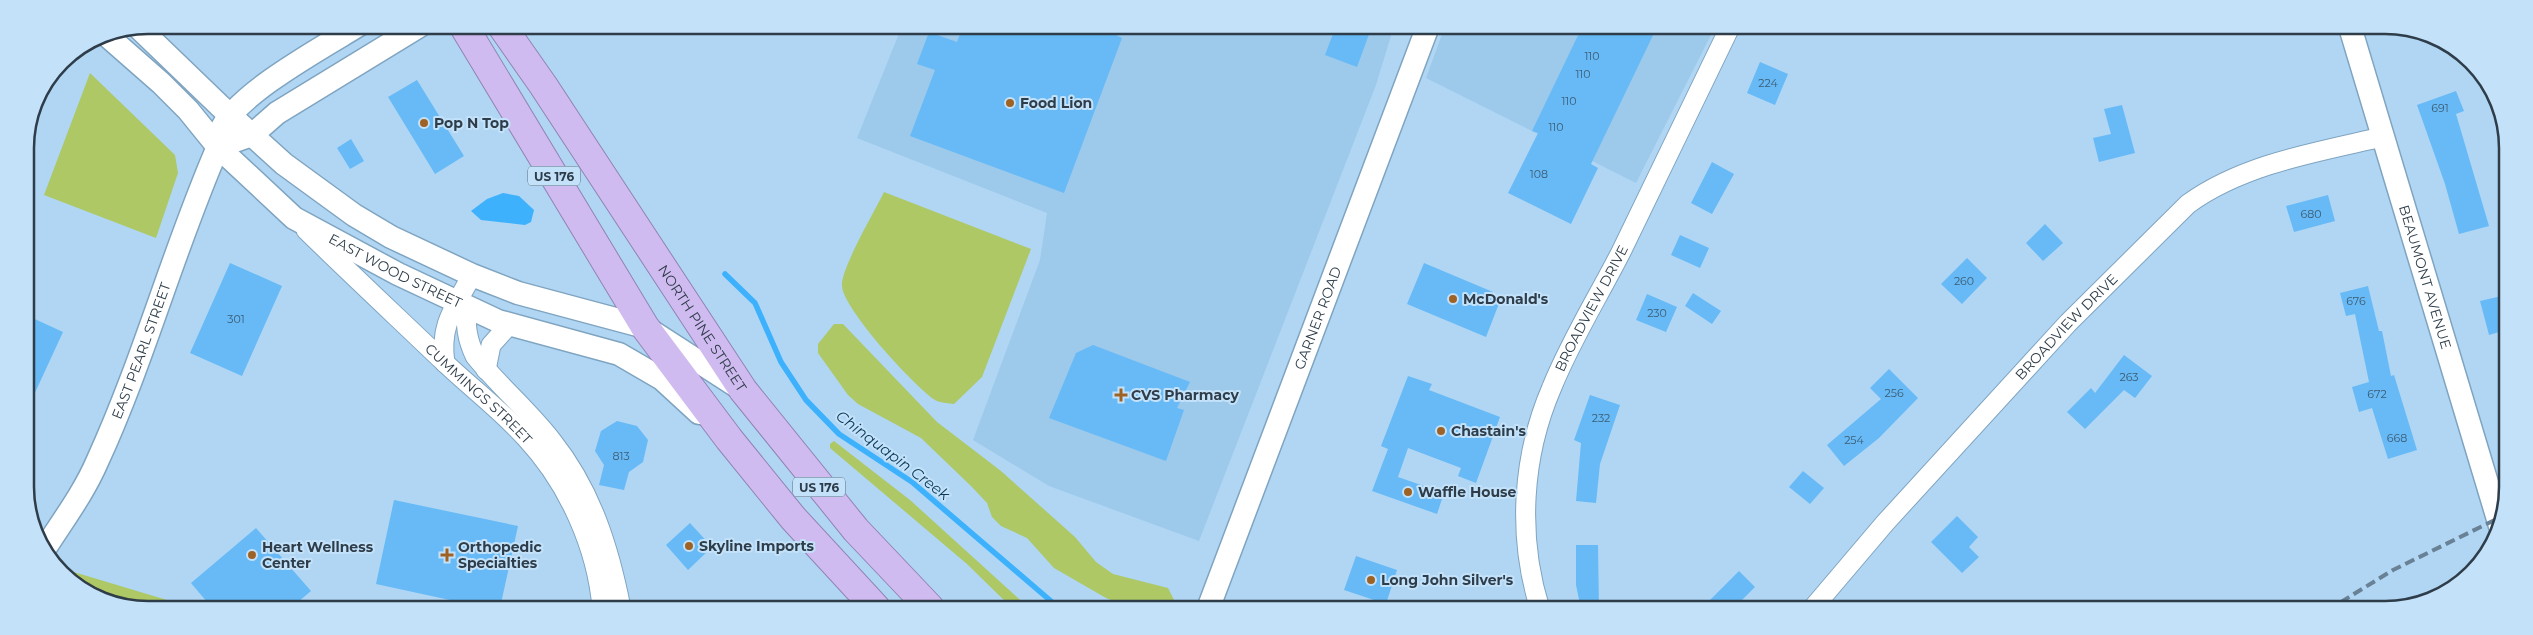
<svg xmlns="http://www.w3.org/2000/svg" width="2533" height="635" font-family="Montserrat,sans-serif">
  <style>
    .built { fill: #9dc9eb }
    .green { fill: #adc864 }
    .water { fill: #3db1fc }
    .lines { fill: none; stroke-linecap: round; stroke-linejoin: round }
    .stream { stroke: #3db1fc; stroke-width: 5.5 }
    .building { fill: #67baf6 }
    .minor-casing { stroke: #7fa4c0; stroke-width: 21 }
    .tertiary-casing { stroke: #7fa4c0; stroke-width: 25 }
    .trunk-casing { stroke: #9084b4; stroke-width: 30 }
    .minor { stroke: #fff; stroke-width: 19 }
    .tertiary { stroke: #fff; stroke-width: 22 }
    .trunk { stroke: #d0bbf0; stroke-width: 28 }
    .rail { stroke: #688195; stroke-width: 4; stroke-dasharray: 10 5; stroke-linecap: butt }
    .poi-dot { fill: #9f6225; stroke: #c3e2fa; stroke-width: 2 }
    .labels { text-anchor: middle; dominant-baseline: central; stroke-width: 4; stroke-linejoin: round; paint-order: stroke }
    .number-label { font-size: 11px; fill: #3c5c74 }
    .shield { fill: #c3e2fa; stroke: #5b6e7e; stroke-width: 1 }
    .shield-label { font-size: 12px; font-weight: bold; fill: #2e3d49 }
    .poi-label { font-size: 14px; font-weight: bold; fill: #2e3d49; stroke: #c3e2fa; text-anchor: start }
    .street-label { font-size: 14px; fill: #2e3d49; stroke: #c3e2fa }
    .water-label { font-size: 15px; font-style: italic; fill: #0a3a57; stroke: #c3e2fa }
    .rim { fill: none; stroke: #2e3d49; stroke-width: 2.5 }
  </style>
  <rect width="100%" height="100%" fill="#b0d6f4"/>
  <path class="built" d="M902 26H1394L1376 85 1199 541 1049 486 973 440 1040 260 1047 213 857 138Z
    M1445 26 1715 27 1636 183 1426 78Z"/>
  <path class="green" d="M90 73 175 155 178 173 156 238 44 195Z
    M884 192 1031 249 982 377 954 404C948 403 940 403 935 400 914 386 843 309 842 286 840 270 876 209 884 192Z
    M834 324H843L937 422 1001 471 1075 537 1096 562 1113 574 1168 588 1176 604 1174 609H1133L1106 598 1054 568 1027 538 1001 526 992 517 987 503 972 487 921 438 858 404 848 395 818 353V344Z
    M834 441 910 500 1029 608H1012L967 564 830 448V444Z
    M57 567 167 600 174 608H123L61 574Z"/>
  <path class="water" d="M503 193 519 196 534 210 531 222 525 225 481 220 471 211 487 199Z"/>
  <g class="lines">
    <path class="stream" d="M725 274 755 303 781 362 806 400 839 434 912 482 1059 608"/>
  </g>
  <path class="building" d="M963 26H1119L1116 35 1122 38 1064 193 910 136 935 70 917 64 929 32 957 42Z
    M1336 26H1372L1357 67 1325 55Z
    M1582 27H1657L1591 164 1598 168 1571 224 1508 193 1538 133 1532 131Z
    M1760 62 1788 74 1775 105 1747 93Z
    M417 80 464 156 435 174 388 97Z
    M2456 91 2464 111 2456 114 2489 226 2459 234 2445 184 2417 105Z
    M2122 105 2135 153 2099 162 2093 138 2111 134 2104 109Z
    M351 139 364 161 350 169 337 148Z
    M1712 162 1734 174 1712 214 1691 203Z
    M2328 195 2335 221 2294 232 2286 206Z
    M2045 224 2063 243 2043 261 2026 243Z
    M1680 235 1709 248 1700 268 1671 255Z
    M1967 258 1987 278 1962 304 1941 284Z
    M230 263 282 286 242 376 190 353Z
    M1424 263 1493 292 1491 297 1500 301 1486 337 1407 304Z
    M2368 286 2379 331H2382L2391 376 2394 375 2417 450 2388 459 2372 408 2359 412 2352 387 2369 382 2355 314 2346 316 2340 293Z
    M1693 293 1721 311 1712 324 1685 306Z
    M1647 294 1677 307 1666 332 1636 320Z
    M2506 295V330L2489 335 2480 301Z
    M26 315 63 332 27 410 26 320Z
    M1093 345 1190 382 1177 408 1184 410 1166 461 1049 418 1076 353Z
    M2124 355 2152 376 2135 398 2124 390 2085 429 2067 412 2091 388 2095 393Z
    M1889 369 1918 398 1879 438 1844 466 1827 445 1881 399 1870 388Z
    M1408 376 1432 384 1429 390 1500 417 1476 483 1458 476 1461 468 1408 448 1398 477 1444 493 1437 514 1372 491 1388 449 1381 446Z
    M1590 395 1620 405 1600 464 1596 503 1576 501 1581 443 1574 440Z
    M617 421 637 426 648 440 643 462 629 472 624 490 599 485 604 465 595 451 601 431Z
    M1803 471 1824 488 1810 504 1789 487Z
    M394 500 518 526 500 608H487L376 584Z
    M1957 516 1978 537 1969 547 1979 557 1962 573 1931 542Z
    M690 523 712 547 688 570 666 545Z
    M256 528 311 591 291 608H212L191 583Z
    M1576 545H1598L1599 609H1581L1576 585Z
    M1356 556 1397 570 1386 604 1344 590Z
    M1739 571 1755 587 1733 609H1701Z"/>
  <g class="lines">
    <g class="minor-casing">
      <g id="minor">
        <path id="s1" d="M306 230C351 274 397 317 443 361 470 387 501 410 526 438 568 483 597 547 602 608"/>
        <path d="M467 306C465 325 467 339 475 356 499 386 529 411 552 441 591 490 609 547 621 608"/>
        <path d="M445 363C439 325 455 307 472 275"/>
        <path d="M486 370 491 345 509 325"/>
        <path id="s2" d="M1540 609C1517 536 1522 456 1552 387 1571 340 1598 297 1621 252 1658 177 1693 102 1730 27"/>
        <path id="s3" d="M1812 609 1885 523 2068 323 2188 204C2243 164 2317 152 2382 137"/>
      </g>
    </g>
    <g class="tertiary-casing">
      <g id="tertiary">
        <path d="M138 27 220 106 284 164 354 215 391 237 472 275 518 293 645 327 741 389"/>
        <path id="s4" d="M2350 27 2500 526"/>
        <path id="s5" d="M104 33 161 83 188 110 218 147 294 218 398 274 498 321 619 354 662 379 699 413"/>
        <path d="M218 147 252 135 277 113 421 25"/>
        <path id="s6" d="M46 547C64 519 84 492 97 462 144 360 173 250 218 147 218 142 218 136 220 132 234 95 325 46 359 25"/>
        <path id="s7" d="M1208 609 1428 26"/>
      </g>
    </g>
    <g class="trunk-casing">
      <g id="trunk">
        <path d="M463 25 645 327 729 439 793 518 876 608"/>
        <path id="s8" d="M501 25 543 85 743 390 856 530 930 608"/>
      </g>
    </g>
    <use href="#minor" class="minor"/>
    <use href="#tertiary" class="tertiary"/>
    <use href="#trunk" class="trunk"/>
    <path class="rail" d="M2328 610 2393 570 2505 515"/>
  </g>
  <g class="poi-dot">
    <circle cx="1010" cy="103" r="5"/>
    <circle cx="424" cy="123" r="5"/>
    <circle cx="1453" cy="299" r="5"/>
    <path d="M1118.5 387.5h5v5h5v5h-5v5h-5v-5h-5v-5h5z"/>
    <circle cx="1441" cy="431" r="5"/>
    <circle cx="1408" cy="492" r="5"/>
    <circle cx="689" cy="546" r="5"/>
    <circle cx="252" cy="555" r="5"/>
    <path d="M444.5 547.5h5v5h5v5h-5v5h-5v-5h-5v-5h5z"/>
    <circle cx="1371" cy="580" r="5"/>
  </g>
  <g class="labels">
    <g class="number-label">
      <text x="1592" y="56">110</text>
      <text x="1583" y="74">110</text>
      <text x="1768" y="83">224</text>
      <text x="1569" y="101">110</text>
      <text x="2440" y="108">691</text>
      <text x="1556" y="127">110</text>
      <text x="1539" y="174">108</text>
      <text x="2311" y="214">680</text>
      <text x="1964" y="281">260</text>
      <text x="2356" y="301">676</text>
      <text x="1657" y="313">230</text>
      <text x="236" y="319">301</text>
      <text x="2129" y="377">263</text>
      <text x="1894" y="393">256</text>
      <text x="2377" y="394">672</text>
      <text x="1601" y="418">232</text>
      <text x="2397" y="438">668</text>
      <text x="1854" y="440">254</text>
      <text x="621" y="456">813</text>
    </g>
    <g class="shield">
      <rect x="528" y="166.5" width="52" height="19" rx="4"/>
      <rect x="793" y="477.5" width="52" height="19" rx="4"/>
    </g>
    <g class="shield-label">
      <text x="554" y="176">US 176</text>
      <text x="819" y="487">US 176</text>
    </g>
    <g class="poi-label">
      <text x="1020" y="103">Food Lion</text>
      <text x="434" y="123">Pop N Top</text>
      <text x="1463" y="299">McDonald's</text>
      <text x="1131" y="395">CVS Pharmacy</text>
      <text x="1451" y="431">Chastain's</text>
      <text x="1418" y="492">Waffle House</text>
      <text x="699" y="546">Skyline Imports</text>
      <text x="262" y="547">Heart Wellness<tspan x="262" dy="16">Center</tspan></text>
      <text x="458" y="547">Orthopedic<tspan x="458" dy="16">Specialties</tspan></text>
      <text x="1381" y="580">Long John Silver's</text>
    </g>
    <g class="street-label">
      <text stroke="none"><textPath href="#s5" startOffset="380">EAST WOOD STREET</textPath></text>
      <text stroke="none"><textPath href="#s4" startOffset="261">BEAUMONT AVENUE</textPath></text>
      <text stroke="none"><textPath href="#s2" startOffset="315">BROADVIEW DRIVE</textPath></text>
      <text stroke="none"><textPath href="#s7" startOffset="311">GARNER ROAD</textPath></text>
      <text stroke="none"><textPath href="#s8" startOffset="364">NORTH PINE STREET</textPath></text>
      <text stroke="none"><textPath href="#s3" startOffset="380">BROADVIEW DRIVE</textPath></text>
      <text stroke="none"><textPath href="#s6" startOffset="219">EAST PEARL STREET</textPath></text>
      <text stroke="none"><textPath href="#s1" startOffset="238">CUMMINGS STREET</textPath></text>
    </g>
    <g class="water-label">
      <text transform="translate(893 455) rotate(37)">Chinquapin Creek</text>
    </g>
  </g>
  <path d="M0 0H2533V635H0ZM148 34H2385A114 114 0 0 1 2499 148V487A114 114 0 0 1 2385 601H148A114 114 0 0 1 34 487V148A114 114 0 0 1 148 34Z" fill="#c3e2fa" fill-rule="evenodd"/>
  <path class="rim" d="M148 34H2385A114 114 0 0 1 2499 148V487A114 114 0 0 1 2385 601H148A114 114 0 0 1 34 487V148A114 114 0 0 1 148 34Z"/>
</svg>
